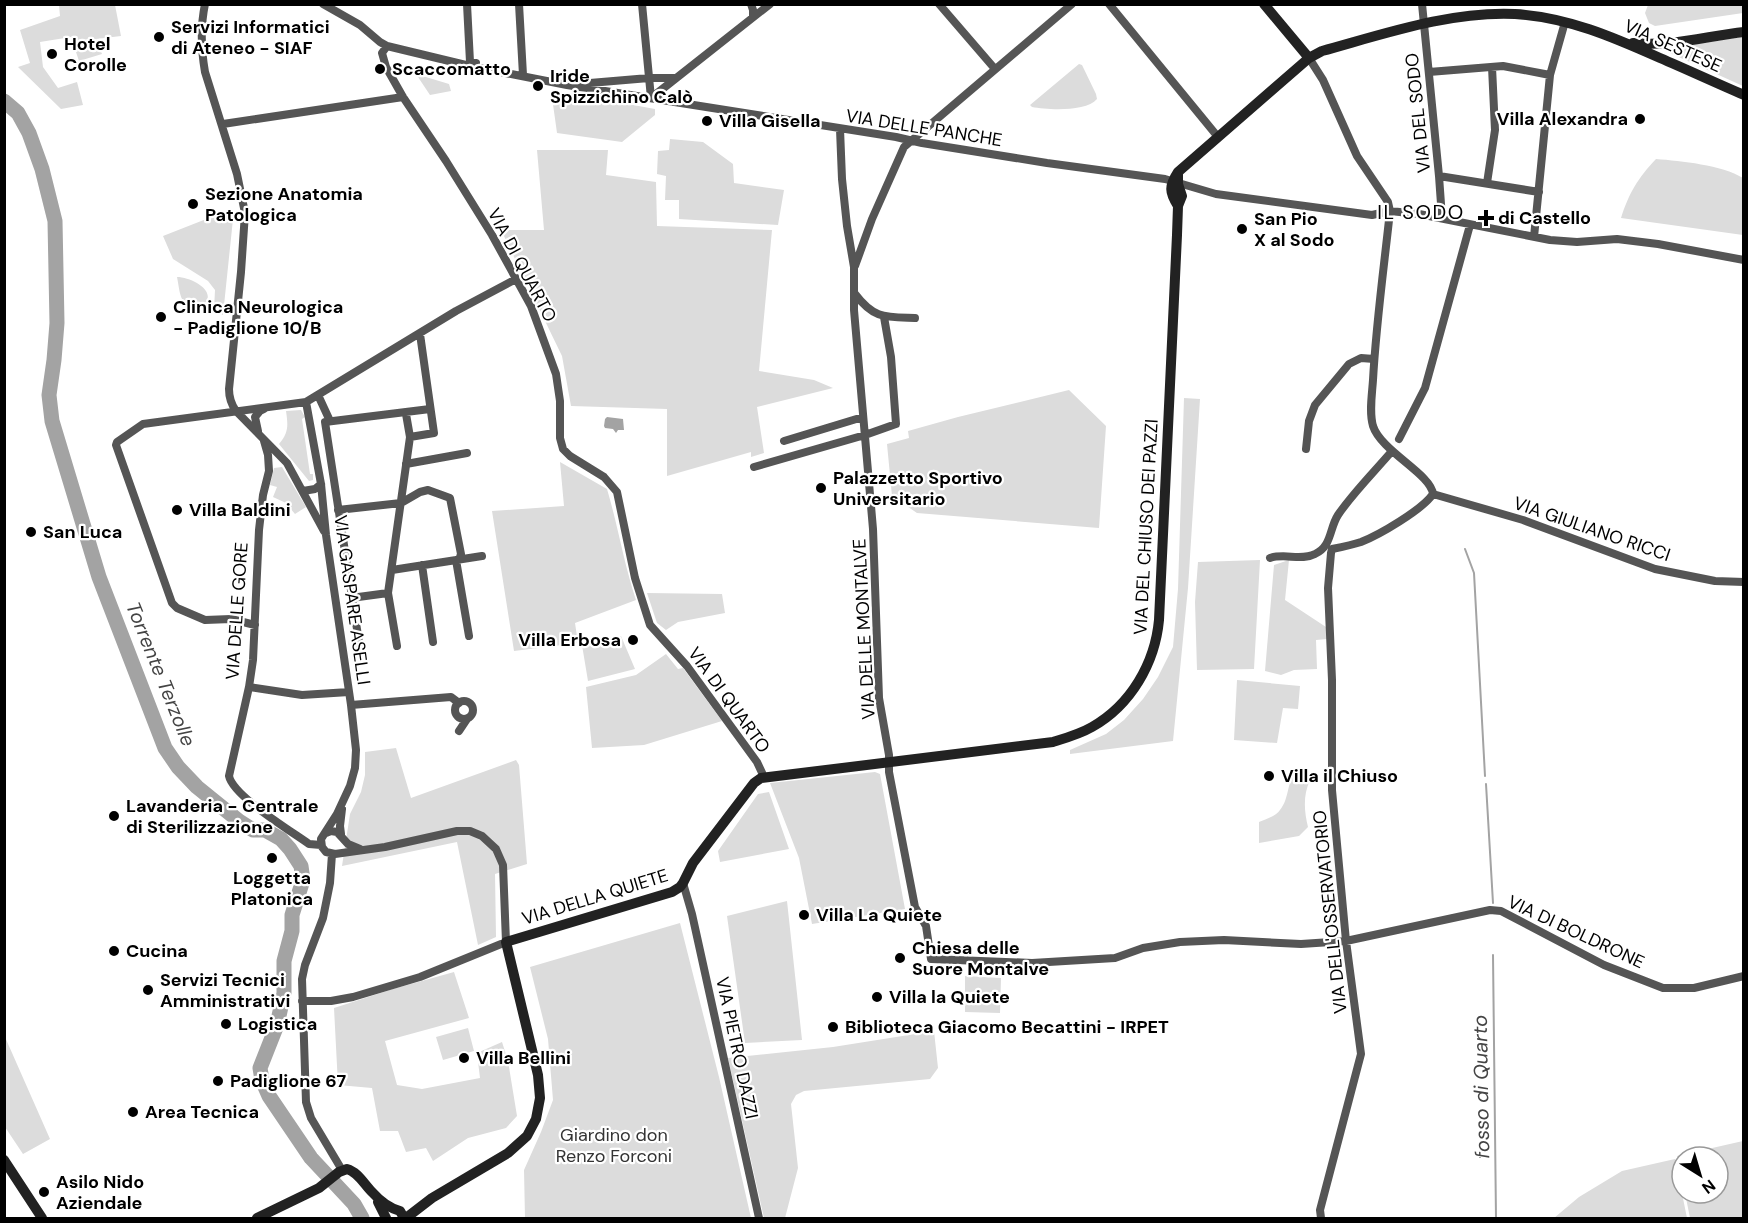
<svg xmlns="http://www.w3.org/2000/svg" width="1748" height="1223" font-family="'DM Sans',sans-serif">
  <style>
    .green { fill: #dcdcdc }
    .water { fill: #a3a3a3 }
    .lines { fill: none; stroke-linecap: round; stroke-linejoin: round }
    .stream { stroke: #a3a3a3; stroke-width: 2 }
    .river { stroke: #a3a3a3; stroke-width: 15 }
    .minor { stroke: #555; stroke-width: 8 }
    .secondary { stroke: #222; stroke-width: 10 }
    .poi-dot { fill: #000; stroke: #fff; stroke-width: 2 }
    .labels { text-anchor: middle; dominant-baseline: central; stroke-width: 4.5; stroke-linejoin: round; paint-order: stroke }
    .poi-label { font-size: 18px; font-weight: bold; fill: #000; stroke: #fff; text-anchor: start }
    .street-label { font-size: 18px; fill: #000; stroke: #fff }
    .park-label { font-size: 18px; fill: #333; stroke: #fff }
    .neighbourhood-label { font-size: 20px; letter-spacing: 1.5px; fill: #000; stroke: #fff }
    .water-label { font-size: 20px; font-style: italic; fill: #444; stroke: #fff }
  </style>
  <rect width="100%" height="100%" fill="#fff"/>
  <path class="green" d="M59 5H115L121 36 96 39 102 54 79 61 71 37 40 42 43 67 58 88 77 82 83 105 61 109 18 67 30 63 20 30 60 16Z
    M1740 5H1743V13L1655 26 1649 23 1645 13 1648 5Z
    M1743 37V86L1661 49Z
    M1079 64 1082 65 1096 94 1097 99C1086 112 1048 110 1032 107L1030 105Z
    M416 74 449 84 451 91 430 95Z
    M551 90 655 109V115L622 142 557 133Z
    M670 139 703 142 733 164 734 183 784 190 778 225 679 219V200H665L666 176 657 174 658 151 669 150Z
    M537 150H608L606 175 656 182 657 226 772 230 759 371 814 380 833 388 757 407 764 453 751 457V452L667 476V409L571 406 562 356 501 230H544Z
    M1656 159C1681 161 1722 165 1743 178V235L1621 218C1629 193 1638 178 1656 159Z
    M219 214 233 219 223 315 214 310 215 290 208 281 173 259 163 236Z
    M177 277C194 277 224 296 197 308 179 307 180 291 177 277Z
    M1069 390 1106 426 1099 528 917 513 892 496 887 444 909 438 908 431 958 417Z
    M1184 398 1200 399 1188 588 1173 741 1070 754V750L1106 734 1124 720 1143 699 1158 677 1173 647 1178 589Z
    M301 410 305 417 302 419 310 474H313V480L309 481 279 444C289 432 288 425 286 411Z
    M560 462 607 489C618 526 624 564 636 600L575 623 578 643 514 651 492 511 564 506Z
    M282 467 306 507 295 514 290 508 286 515 285 511 286 503 273 497 277 487 270 485 274 468Z
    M1260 560 1254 669 1197 670 1195 602 1198 562Z
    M1289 560 1285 600 1326 627 1327 639 1316 640 1317 669 1294 670 1281 675 1265 671 1274 565Z
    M647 593 722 594 725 613 678 622 666 630 657 623Z
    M621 636 635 669 588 681 582 645Z
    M666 654 678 669 683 668 722 721 644 745 592 748 586 687 636 675Z
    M1237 680 1300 686 1298 709 1283 708 1277 743 1234 740Z
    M396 748 411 798 516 760 519 765 527 864 495 874 496 937 478 945 457 842 342 866 350 814 361 792 365 775V752Z
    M1297 771 1310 780C1303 795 1304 811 1308 827L1299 836 1259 843V822C1266 819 1276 816 1280 810 1290 798 1286 782 1297 771Z
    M875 772 880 774 905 909 812 924 799 858 770 783Z
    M769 792 789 849 720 862 718 851 758 794Z
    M787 901 802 1040 745 1043 727 916Z
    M680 923 719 1077 751 1218H525L524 1170 541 1132 553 1100 548 1039 530 967Z
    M454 972 469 1018 385 1041 397 1085 422 1089 480 1078 477 1053 502 1042 508 1061 517 1116 506 1128 468 1138 433 1161 426 1148 406 1152 398 1131H380L372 1088 338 1085 334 1008 393 989Z
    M965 976 1001 978 1000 1013 965 1012Z
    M468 1028 474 1051 443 1060 436 1037Z
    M934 1031 938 1068 930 1079 804 1091 796 1095 791 1104 798 1168 785 1218H764L728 1058 833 1047Z
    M5 1037 50 1139 23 1154 5 1127Z
    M1743 1141V1218H1690L1685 1193H1718V1157H1682V1180L1677 1156Z
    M1675 1159 1687 1218H1554L1579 1197 1622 1171Z"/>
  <path class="water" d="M607 417 623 419 624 430H618L616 433 613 429 605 428 604 426 605 419Z"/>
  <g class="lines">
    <path class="stream" d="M1465 549 1474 573 1485 776
      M1486 784 1493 903
      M1493 955 1496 1218"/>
    <path class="river" d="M4 101 18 113 29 133 42 169 55 221 57 323 54 360 49 395 52 421 99 577 165 748 178 767 197 787 239 821 253 830H265L281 839 290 849 301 866 303 880 292 915V931L284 961V993L277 1025 260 1068 262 1080 269 1096 311 1158 354 1204 362 1218"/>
    <path class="minor" d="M205 4C200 28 201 49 205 72L237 174 245 213 241 272 229 389C229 397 231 404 236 411L287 463 324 531
      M323 4 360 25 380 42 387 46 470 66 567 85 896 137 922 143 1047 163 1165 179 1216 194 1372 215 1390 211C1384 267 1376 324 1373 380 1372 395 1369 412 1373 426 1381 451 1431 474 1433 494
      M467 4 470 62 476 63
      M519 4 523 75
      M642 4 651 98
      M751 4 753 10V17
      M939 4 995 69
      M1109 4 1218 137
      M1422 4 1439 176 1442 218
      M387 46 382 53 386 67 403 97 446 161 492 235 531 306 556 374 560 401V438L563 449 570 456 604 477 617 492 635 578 650 625 687 666 757 762 764 777
      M1309 58 1323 80 1357 156 1388 202 1390 211 1419 214 1550 240 1577 242 1617 239 1658 244 1744 260
      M1429 72 1503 66 1550 75
      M578 84 649 78H675
      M651 98 770 4
      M223 124 403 97
      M840 129 842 179 847 226 854 267V310L873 529 879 698 889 755V772L915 907 926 926 931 959 1032 963 1115 958 1143 948 1180 942 1224 940 1301 944 1346 941 1490 910 1501 911 1604 965 1663 988H1694L1744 976
      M1439 176 1539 192
      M1487 183 1495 130 1492 67
      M1534 237 1550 75 1565 22
      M855 266 872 219 904 147 1072 4
      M855 294C874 319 885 317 915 318
      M318 395 330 421
      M406 414 410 437
      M258 431 255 417 260 411 264 409
      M1399 439 1425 388 1470 225
      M264 441 268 455 269 471 263 495 259 530 253 660 249 687 229 776C233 796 291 831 309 844L321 845
      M784 441 863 417
      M1306 449 1309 421 1315 405 1349 364 1361 358 1374 359
      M406 464 467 453
      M754 467 865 435 896 424 891 357 884 317
      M303 491 315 489 321 484
      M1433 494 1523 520 1655 569 1715 581 1744 582
      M338 510 401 503 420 492 428 490 450 498 461 554 459 560
      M1270 558C1284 553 1302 561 1315 554 1332 546 1329 529 1338 515 1352 494 1375 471 1392 451
      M456 560 469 636
      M422 565 433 642
      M392 570 482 556
      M351 598 388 593
      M255 625 231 619 205 620 177 608 172 603 116 445 117 442 143 424 306 402 456 311 516 279
      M397 646 388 593 410 437 434 433 420 334
      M361 655 325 422 430 409
      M249 687 302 695 349 692
      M455 710a9 9 0 1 1 18 0a9 9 0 1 1-18 0Z
      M351 705 451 697 459 703
      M459 731 467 719
      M326 833 331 831 337 832 348 844 360 849
      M341 834 340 826 342 809
      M332 854 330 883 323 918 305 965 302 979 306 1102 311 1118 342 1170
      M683 883 692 914 759 1218
      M302 1001H331L353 997 420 977 506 942 503 865 496 849 482 836 470 831H457L385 847 335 854 326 852 322 847 321 839 337 814 350 786 355 768 356 750 351 705 326 535 321 484 306 402
      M1321 1218 1320 1210 1361 1054 1346 941 1332 790V680L1328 588 1331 553 1332 549C1342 547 1352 545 1361 542 1379 535 1422 510 1433 494"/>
    <path class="secondary" d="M1264 4 1309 58
      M1633 43C1670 47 1707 36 1744 32
      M1178 206C1169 192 1169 186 1178 172L1309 58 1322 51C1384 34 1450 11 1515 14 1567 17 1613 37 1660 58 1688 70 1716 83 1744 95
      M4 1160 42 1218
      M378 1202 386 1218
      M257 1218 319 1188 339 1172 347 1169C358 1172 364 1184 372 1192 380 1201 389 1208 400 1211L404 1218
      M406 1218 432 1198 508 1153 527 1136 536 1119 540 1098 538 1075 506 942 672 892 680 887 683 883 693 863 754 783 761 778 1053 742C1066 738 1080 734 1092 727 1131 705 1155 663 1159 620L1177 235 1178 206 1182 196 1178 184V172"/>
  </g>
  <g class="poi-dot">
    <circle cx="159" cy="37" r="6"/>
    <circle cx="52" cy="54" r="6"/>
    <circle cx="380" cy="69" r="6"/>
    <circle cx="538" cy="86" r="6"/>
    <circle cx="1640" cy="119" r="6"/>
    <circle cx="707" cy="121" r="6"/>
    <circle cx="193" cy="204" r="6"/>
    <path d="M1483 209h6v6h6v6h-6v6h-6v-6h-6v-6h6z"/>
    <circle cx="1242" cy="229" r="6"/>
    <circle cx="161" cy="317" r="6"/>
    <circle cx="821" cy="488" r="6"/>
    <circle cx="177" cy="510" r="6"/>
    <circle cx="31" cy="532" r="6"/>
    <circle cx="633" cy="640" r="6"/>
    <circle cx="1269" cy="776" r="6"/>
    <circle cx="114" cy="816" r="6"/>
    <circle cx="272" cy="858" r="6"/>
    <circle cx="804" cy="915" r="6"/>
    <circle cx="114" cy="951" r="6"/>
    <circle cx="900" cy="958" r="6"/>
    <circle cx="148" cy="990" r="6"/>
    <circle cx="877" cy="997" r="6"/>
    <circle cx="226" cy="1024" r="6"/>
    <circle cx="833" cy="1027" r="6"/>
    <circle cx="464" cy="1058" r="6"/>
    <circle cx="218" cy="1081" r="6"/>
    <circle cx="133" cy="1112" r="6"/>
    <circle cx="44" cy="1192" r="6"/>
  </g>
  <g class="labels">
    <g class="poi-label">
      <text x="171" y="27">Servizi Informatici<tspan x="171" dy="21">di Ateneo - SIAF</tspan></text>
      <text x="64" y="44">Hotel<tspan x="64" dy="21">Corolle</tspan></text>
      <text x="392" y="69">Scaccomatto</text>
      <text x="550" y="76">Iride<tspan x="550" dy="21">Spizzichino Calò</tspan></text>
      <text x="1628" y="119" text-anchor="end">Villa Alexandra</text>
      <text x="719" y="121">Villa Gisella</text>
      <text x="205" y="194">Sezione Anatomia<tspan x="205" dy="21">Patologica</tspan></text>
      <text x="1498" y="218">di Castello</text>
      <text x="1254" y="219">San Pio<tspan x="1254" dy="21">X al Sodo</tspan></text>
      <text x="173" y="307">Clinica Neurologica<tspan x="173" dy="21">- Padiglione 10/B</tspan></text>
      <text x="833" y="478">Palazzetto Sportivo<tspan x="833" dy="21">Universitario</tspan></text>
      <text x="189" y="510">Villa Baldini</text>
      <text x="43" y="532">San Luca</text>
      <text x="621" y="640" text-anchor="end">Villa Erbosa</text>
      <text x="1281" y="776">Villa il Chiuso</text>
      <text x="126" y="806">Lavanderia - Centrale<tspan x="126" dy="21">di Sterilizzazione</tspan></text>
      <text x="272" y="878" text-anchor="middle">Loggetta<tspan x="272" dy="21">Platonica</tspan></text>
      <text x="816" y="915">Villa La Quiete</text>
      <text x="912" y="948">Chiesa delle<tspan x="912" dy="21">Suore Montalve</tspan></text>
      <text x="126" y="951">Cucina</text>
      <text x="160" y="980">Servizi Tecnici<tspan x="160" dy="21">Amministrativi</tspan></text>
      <text x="889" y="997">Villa la Quiete</text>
      <text x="238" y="1024">Logistica</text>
      <text x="845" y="1027">Biblioteca Giacomo Becattini - IRPET</text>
      <text x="476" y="1058">Villa Bellini</text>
      <text x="230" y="1081">Padiglione 67</text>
      <text x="145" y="1112">Area Tecnica</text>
      <text x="56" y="1182">Asilo Nido<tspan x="56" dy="21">Aziendale</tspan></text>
    </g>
    <g class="street-label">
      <text transform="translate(1673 46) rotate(24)">VIA SESTESE</text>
      <text transform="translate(1418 113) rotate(-96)">VIA DEL SODO</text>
      <text transform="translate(924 128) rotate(9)">VIA DELLE PANCHE</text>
      <text transform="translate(522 265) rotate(62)">VIA DI QUARTO</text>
      <text transform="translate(1146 527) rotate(-87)">VIA DEL CHIUSO DEI PAZZI</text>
      <text transform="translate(1592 529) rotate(19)">VIA GIULIANO RICCI</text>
      <text transform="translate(352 600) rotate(82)">VIA GASPARE ASELLI</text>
      <text transform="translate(237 611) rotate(-86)">VIA DELLE GORE</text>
      <text transform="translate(864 629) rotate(-93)">VIA DELLE MONTALVE</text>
      <text transform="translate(729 700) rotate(54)">VIA DI QUARTO</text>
      <text transform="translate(595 897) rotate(-17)">VIA DELLA QUIETE</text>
      <text transform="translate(1330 912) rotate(-96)">VIA DELL'OSSERVATORIO</text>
      <text transform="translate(1576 932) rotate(25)">VIA DI BOLDRONE</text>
      <text transform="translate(737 1048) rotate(78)">VIA PIETRO DAZZI</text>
    </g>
    <g class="park-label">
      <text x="614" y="1135">Giardino don<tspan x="614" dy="21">Renzo Forconi</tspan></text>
    </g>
    <g class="neighbourhood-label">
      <text x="1421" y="212">IL SODO</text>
    </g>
    <g class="water-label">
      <text transform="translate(161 674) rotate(68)">Torrente Terzolle</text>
      <text transform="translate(1481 1087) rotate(-91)">fosso di Quarto</text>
    </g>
  </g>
  <rect width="1748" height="1223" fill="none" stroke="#000000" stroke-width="12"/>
  <g transform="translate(1700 1175) rotate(143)"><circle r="28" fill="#ffffff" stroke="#999999" stroke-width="1.5"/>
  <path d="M0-4.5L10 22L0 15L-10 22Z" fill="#000000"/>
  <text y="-9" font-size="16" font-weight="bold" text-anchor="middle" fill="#000000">N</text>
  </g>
</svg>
